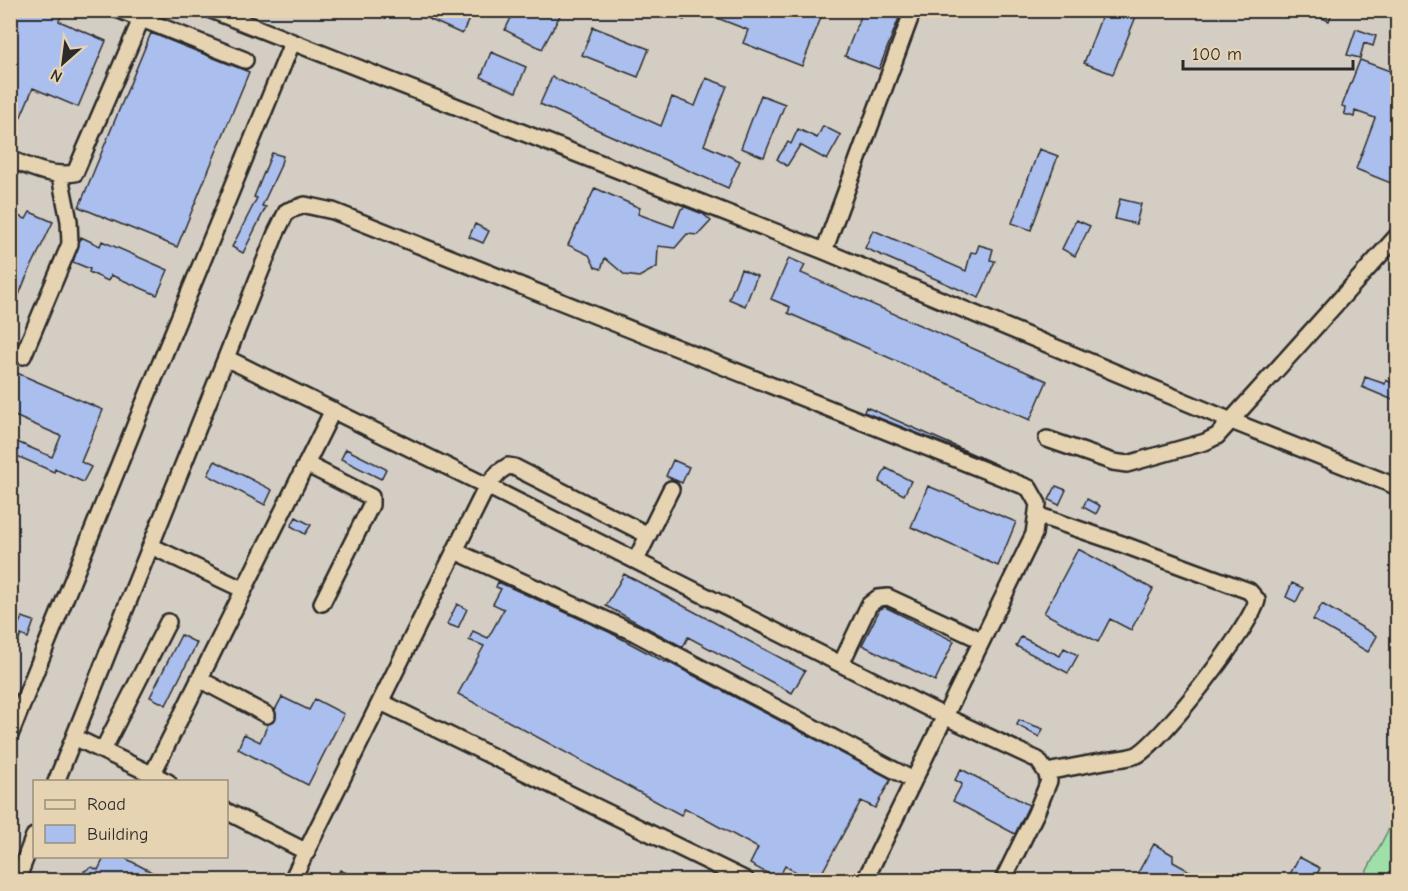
<svg xmlns="http://www.w3.org/2000/svg" width="1408" height="891" font-family="'Comic Neue',sans-serif">
  <style>
    .built { fill: #d4cdc3; fill-rule: evenodd }
    .green { fill: #9fdfa8; stroke: #65856a; stroke-width: 1.5 }
    .building { fill: #abbfee; stroke: #2b2b2b; stroke-width: 1.5 }
    .lines { fill: none; stroke-linecap: round; stroke-linejoin: round }
    .minor-casing { stroke: #2b2b2b; stroke-width: 20 }
    .minor { stroke: #e6d3b1; stroke-width: 15 }
  </style>
  <rect width="100%" height="100%" fill="#e6d3b1"/>
  <filter id="ink" filterUnits="userSpaceOnUse"><feTurbulence type="fractalNoise" baseFrequency=".0167" numOctaves="2"/><feDisplacementMap in="SourceGraphic" scale="12" xChannelSelector="R" yChannelSelector="G"/><feConvolveMatrix kernelMatrix="1 2 1 2 8 2 1 2 1" color-interpolation-filters="sRGB"/></filter>
  <g filter="url(#ink)">
    <path class="built" d="M10 11H1397V880H11ZM34 782H226V856H34Z"/>
    <path class="green" d="M1397 813V880H1362Z"/>
    <path class="building" d="M10 10H63L59 21 106 41 78 107 33 88 11 140Z
      M433 10H451L469 19 462 34 429 19Z
      M515 10H563L542 49 505 30Z
      M660 10H688L684 20Z
      M824 10 802 66 743 43 748 30 699 11Z
      M863 10H902L879 69 845 56Z
      M1104 10H1127L1137 14 1113 74 1084 63Z
      M1303 10H1333L1329 21Z
      M593 27 649 49 638 77 582 55Z
      M1356 29 1376 36 1373 46 1364 43 1360 58 1347 55Z
      M151 33 249 72 177 247 79 207Z
      M491 52 526 67 516 92 481 77Z
      M1360 60 1398 74V186L1356 169 1375 118 1355 111 1354 117 1344 114 1345 107 1342 106Z
      M552 77 661 126 672 97 695 106 706 78 727 86 704 145 740 161 728 188 540 104Z
      M761 95 785 104 764 157 741 148Z
      M823 126 841 135 827 160 800 145 787 166 777 159 788 142 791 144 798 129 817 138Z
      M1039 149 1058 156 1031 230 1012 223Z
      M272 153 283 156 280 167 262 206 266 207 243 253 232 247 257 198 254 197Z
      M595 188 640 208 638 214 674 227 681 209 685 207 703 214 711 221 698 235 687 234 675 248 658 246 657 267 639 277 625 275 605 258 601 269 595 267 589 255 568 245Z
      M1120 199 1141 204 1136 224 1115 219Z
      M30 212 53 222 25 280 11 315 10 213 26 219Z
      M1076 220 1090 226 1075 256 1062 249Z
      M475 224 489 231 483 243 469 237Z
      M873 230 966 271 971 252 976 253 979 245 993 249 990 260 995 261 979 298 865 248Z
      M81 237 100 246 102 241 168 270 157 295 111 275 108 281 89 272 90 269 73 262Z
      M789 258 805 265 801 273 1047 381 1030 420 788 313 790 307 771 299Z
      M741 269 757 276 745 306 729 299Z
      M10 370 103 410 81 462 91 467 83 482 55 469 54 472 10 453V439L52 457 61 436 10 414Z
      M1365 377 1385 384 1386 380 1398 386V392L1393 400 1362 387Z
      M866 407 998 465 864 412Z
      M346 449 386 469 381 479 341 459Z
      M673 460 689 467 682 483 666 476Z
      M215 461 272 490 265 505 208 475Z
      M886 468 911 481 904 495 879 482Z
      M928 486 1016 522 998 566 911 527Z
      M1056 486 1066 490 1059 505 1049 500Z
      M1087 499 1100 506 1096 514 1083 507Z
      M296 517 311 525 305 534 291 526Z
      M1078 549 1153 589 1131 630 1110 619 1098 642 1044 613Z
      M624 574 805 671 792 693 688 637 683 647 606 606Z
      M498 582 609 632 665 662 666 661 891 779 875 808 861 801 818 880H811L785 866 778 879 750 864 758 848 685 808 681 815 458 694 484 646 469 640 473 631 488 638 504 609 493 604 501 589 496 587Z
      M1292 583 1303 588 1296 602 1286 597Z
      M457 604 467 609 458 628 447 624Z
      M1322 604 1377 636 1368 652 1313 620Z
      M885 607 954 641 935 681 862 645 880 609Z
      M22 617 34 621 28 638 21 635 19 640 10 636V621L19 624Z
      M181 635 197 643 166 705 150 697Z
      M1021 637 1060 656 1064 648 1078 655 1068 673 1016 646Z
      M282 697 309 710 315 699 344 714 308 785 238 749 244 734 260 742 268 724 276 719 275 710Z
      M1019 720 1043 729 1039 737 1017 725Z
      M961 769 1029 805 1015 834 953 801 962 784 955 780Z
      M1154 844 1173 855V862L1200 877 1211 871 1229 880H1134Z
      M105 856H121L167 880H88L84 871 92 867 98 870Z
      M1299 857 1320 868 1314 880H1287Z
      M340 870 361 880H335Z"/>
    <g class="lines">
      <g class="minor-casing">
        <path id="minor" d="M119 10 245 60
          M211 10 824 251 1229 420 1398 487
          M10 159C32 168 50 177 75 173L145 10
          M824 251 913 10
          M23 356 70 244 69 221 60 176
          M226 358 487 486 944 716 1038 760 1046 772 1049 781 1036 813 1003 880
          M1047 439 1113 462 1127 464 1205 442 1217 436 1398 235
          M306 464 371 497V505L322 603
          M1037 515 1119 543 1249 591 1257 600C1251 627 1162 741 1137 755 1129 758 1118 759 1110 760 1089 764 1067 768 1046 772
          M151 546 244 590
          M455 551 635 633 913 780
          M636 560 671 489
          M841 664 869 605 878 598 888 597 981 640
          M199 679 267 715
          M381 702 746 880
          M10 735 142 408 292 43
          M74 737 168 782
          M103 750 168 622
          M153 773 333 410
          M56 782 276 233 287 211 305 205 333 211 1029 488 1038 504 1034 534 865 880
          M226 811 307 852
          M17 880 34 836
          M292 880 487 486 499 472 508 466 514 467 648 535"/>
      </g>
      <use href="#minor" class="minor"/>
    </g>
  </g>
  <rect width="1408" height="891" fill="none" stroke="#e6d3b1" stroke-width="36"/>
  <rect x="18" y="18" width="1372" height="855" fill="none" stroke="#2b2b2b" stroke-width="2" filter="url(#ink)"/>
  <rect x="33" y="780" width="195" height="78" fill="#e6d3b1" stroke="#9b907b" stroke-width="1.5"/>
  <rect x="45" y="800" width="30" height="9" fill="#e6d3b1" stroke="#9b907b" stroke-width="1.5"/>
  <text x="87" y="810" font-size="18" fill="#2b2b2b">Road</text>
  <rect x="45" y="825" width="30" height="18" fill="#abbfee" stroke="#9b907b" stroke-width="1.5"/>
  <text x="87" y="840" font-size="18" fill="#2b2b2b">Building</text>
  <g transform="translate(63 63) rotate(208)" stroke="#e6d3b1" stroke-width="4.5" paint-order="stroke">
  <path d="M0-4.5L10 22L0 15L-10 22Z" fill="#2b2b2b"/>
  <text y="-9" font-size="16" font-weight="bold" text-anchor="middle" fill="#2b2b2b">N</text>
  </g>
  <path d="M1183 60v9h170v-9" fill="none" stroke="#2b2b2b" stroke-width="3"/>
  <text x="1192" y="60" font-size="18" fill="#2b2b2b" stroke="#e6d3b1" stroke-width="4.5" paint-order="stroke">100 m</text>
</svg>
